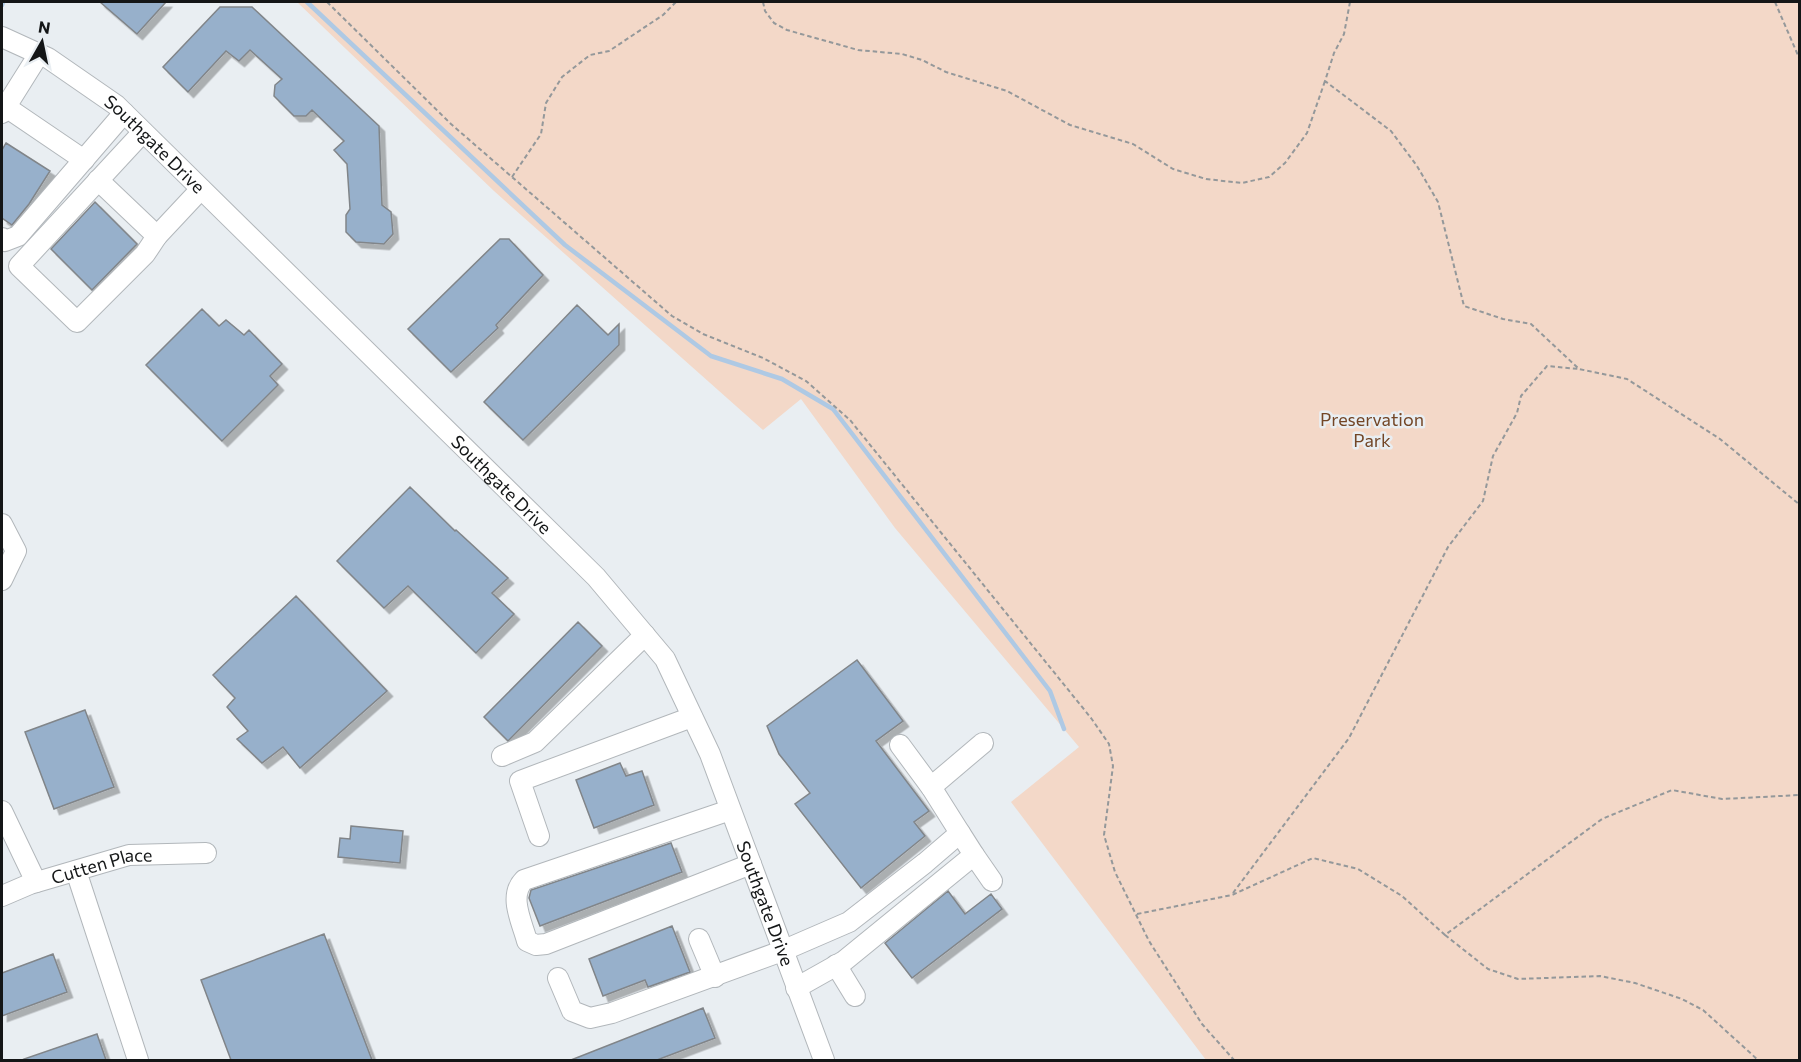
<svg xmlns="http://www.w3.org/2000/svg" width="1801" height="1062" font-family="Commissioner,sans-serif">
  <style>
    .green { fill: #f3d8c8 }
    .lines { fill: none; stroke-linecap: round; stroke-linejoin: round }
    .stream { stroke: #aec9e4; stroke-width: 4.5 }
    .building { fill: #97b0cb; stroke: #818589; stroke-width: 1.5; filter: url(#shadow) }
    .minor-casing { stroke: #b2b7bb; stroke-width: 22 }
    .path { stroke: #94989a; stroke-width: 2; stroke-dasharray: 4.5 3; stroke-linecap: butt }
    .minor { stroke: #fff; stroke-width: 20 }
    .labels { text-anchor: middle; dominant-baseline: central; stroke-width: 5; stroke-linejoin: round; paint-order: stroke }
    .street-label { font-size: 18px; fill: #141617; stroke: #e9eef2 }
    .park-label { font-size: 18px; fill: #734626; stroke: #e9eef2 }
  </style>
  <defs>
    <filter id="shadow"><feDropShadow dx="5.5" dy="5.5" stdDeviation="0" flood-color="#0004"/></filter>
  </defs>
  <rect width="100%" height="100%" fill="#e9eef2"/>
  <path class="green" d="M297 2H1799V1060H1206L1011 802 1079 747 895 528 801 399 763 430 494 191Z"/>
  <g class="lines">
    <path class="stream" d="M307 2 565 245 711 356 782 379 833 409 1050 691 1064 729
      M2 5 3 2"/>
  </g>
  <path class="building" d="M100 2H166L137 34Z
    M220 7H252L379 126 382 205 391 212 393 234 384 244 356 242 346 232V215L350 209 347 164 334 150 344 141 312 110 306 116H294L274 96 275 85 282 79 250 50 239 61 226 51 188 92 163 67Z
    M6 143 50 171 29 204 12 225 2 218V150Z
    M95 202 137 244 92 290 51 249Z
    M500 239H509L543 275 496 325 498 328 451 372 408 329Z
    M577 305 608 335 619 324V345L523 440 484 402Z
    M202 309 219 326 226 320 244 335 249 330 282 364 270 376 278 385 222 441 146 365Z
    M410 487 455 531 456 530 508 578 492 593 514 614 476 653 408 586 384 608 337 561Z
    M296 596 387 691 300 768 283 747 262 763 237 739 248 731 227 707 235 698 213 675Z
    M578 622 602 646 508 741 484 717Z
    M857 660 903 721 876 741 929 811 914 822 925 836 861 888 795 804 810 793 779 754 767 726Z
    M85 710 114 787 54 809 25 732Z
    M620 763 626 776 642 771 654 805 594 828 576 780Z
    M351 826 403 831 400 863 338 857 340 838 350 839Z
    M671 843 682 872 540 926 529 898 531 890Z
    M948 891 965 914 991 894 1002 909 912 978 885 943Z
    M672 926 690 972 648 987 645 980 603 996 589 959Z
    M324 934 372 1060H231L201 980Z
    M53 954 67 992 2 1016V973Z
    M703 1008 715 1038 657 1060H571Z
    M97 1034 106 1060H25L24 1059Z"/>
  <g class="lines">
    <g class="minor-casing">
      <g id="minor">
        <path id="s1" d="M2 37 48 58 116 105 596 577 665 659 710 754 824 1060"/>
        <path d="M6 107 84 160"/>
        <path d="M2 113 39 54"/>
        <path d="M143 132 19 266 77 322 145 254 157 236 201 189"/>
        <path d="M98 180 157 236"/>
        <path d="M2 238 5 241 18 236 124 113"/>
        <path d="M2 524 16 551 2 580"/>
        <path d="M502 756 535 742 645 635"/>
        <path d="M931 787 983 743"/>
        <path d="M730 810 524 880C508 896 522 922 527 941L536 945 546 944 751 864"/>
        <path d="M2 811 36 882"/>
        <path d="M539 836 520 781 692 717"/>
        <path d="M974 855 992 881"/>
        <path d="M76 871 138 1060"/>
        <path id="s2" d="M2 896 30 884 129 855 206 853"/>
        <path d="M699 939 715 977"/>
        <path d="M836 965 855 996"/>
        <path d="M558 978 572 1011 590 1018 612 1013 782 951 849 922 925 863 960 833 931 787 900 745"/>
        <path d="M796 988 844 961 974 855 960 833"/>
      </g>
    </g>
    <path class="path" d="M327 2 451 124 672 316 703 334 763 358 806 381 850 420 1091 718 1109 744 1113 766 1104 835 1115 872 1149 941 1202 1024 1234 1060
      M763 2 765 11 774 23 787 30 858 50 902 54 922 60 946 72 1007 91 1070 125 1133 144 1173 169 1206 179 1242 183 1269 177 1285 163 1307 133 1325 81
      M1350 2 1344 34 1334 53 1325 81 1391 131 1417 166 1438 202 1464 306 1503 319 1531 324 1579 369 1627 379 1720 439 1800 505
      M1775 2 1800 60
      M512 177 541 134 546 103 562 77 590 55 609 51 663 15 676 2
      M1233 893 1349 738 1448 547 1483 501 1493 456 1517 413 1521 396 1547 366 1579 369
      M1137 914 1232 895 1313 858 1358 869 1402 896 1445 935 1602 819 1672 790 1722 799 1800 795
      M1445 935 1488 969 1518 979 1600 976 1635 983 1682 999 1703 1010 1758 1060"/>
    <use href="#minor" class="minor"/>
  </g>
  <g class="labels">
    <g class="street-label">
      <text stroke="none"><textPath href="#s1" startOffset="188">Southgate Drive</textPath></text>
      <text stroke="none"><textPath href="#s1" startOffset="674">Southgate Drive</textPath></text>
      <text stroke="none"><textPath href="#s2" startOffset="105">Cutten Place</textPath></text>
      <text stroke="none"><textPath href="#s1" startOffset="1178">Southgate Drive</textPath></text>
    </g>
    <g class="park-label">
      <text x="1372" y="419">Preservation<tspan x="1372" dy="21">Park</tspan></text>
    </g>
  </g>
  <rect width="1801" height="1062" fill="none" stroke="#141617" stroke-width="6"/>
  <g transform="translate(42 42) rotate(9)" stroke="#e9eef2" stroke-width="4.5" paint-order="stroke">
  <path d="M0-4.5L10 22L0 15L-10 22Z" fill="#141617"/>
  <text y="-9" font-size="16" font-weight="bold" text-anchor="middle" fill="#141617">N</text>
  </g>
</svg>
